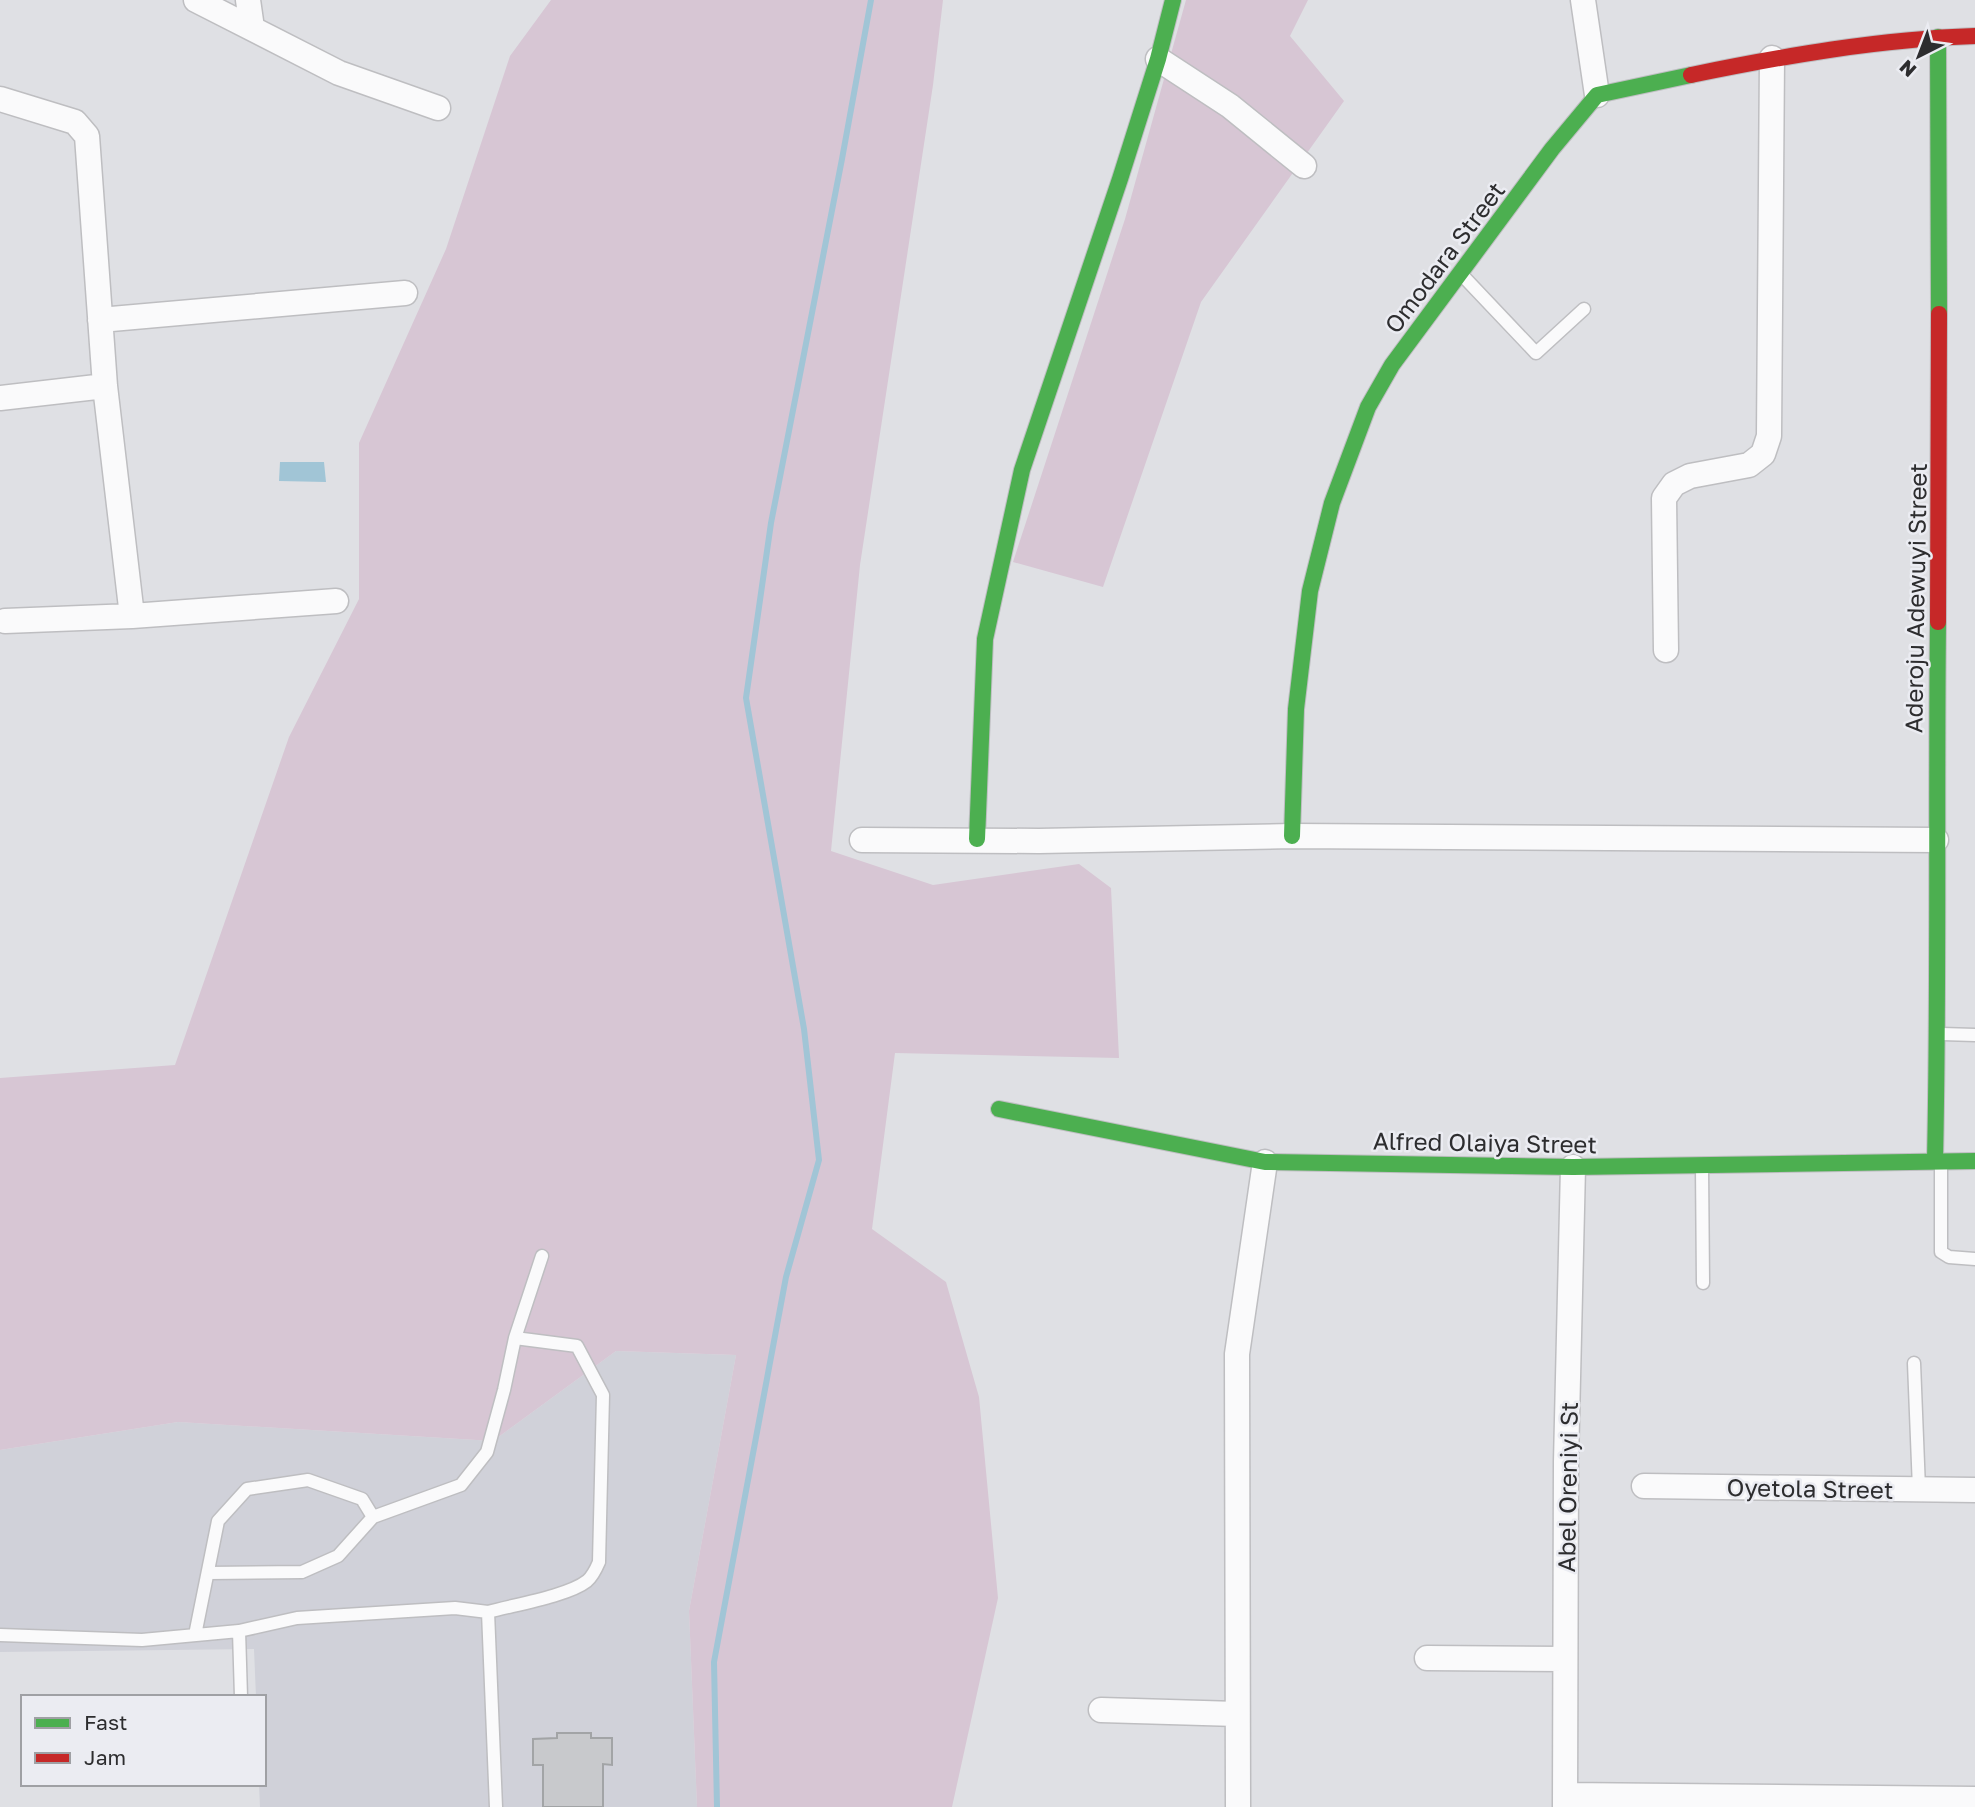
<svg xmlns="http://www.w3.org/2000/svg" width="1975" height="1807" font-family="'Golos Text',sans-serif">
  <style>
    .built { fill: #d0d1d9 }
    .green { fill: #d7c6d4 }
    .water { fill: #a1c5d6 }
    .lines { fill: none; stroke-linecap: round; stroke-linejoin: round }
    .stream { stroke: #a1c5d6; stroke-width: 6 }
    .building { fill: #c8c9cc; stroke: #a2a4a6; stroke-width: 2 }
    .lane-casing { stroke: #bebec1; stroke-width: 15 }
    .street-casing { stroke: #bebec1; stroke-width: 27 }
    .fast-casing { stroke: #bebec1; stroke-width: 18 }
    .jam-casing { stroke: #bebec1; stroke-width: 18 }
    .lane { stroke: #fafafb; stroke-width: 12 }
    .street { stroke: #fafafb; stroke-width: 24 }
    .fast { stroke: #4caf50; stroke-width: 16 }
    .jam { stroke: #c62828; stroke-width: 16 }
    .labels { text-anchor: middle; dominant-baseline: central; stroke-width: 5; stroke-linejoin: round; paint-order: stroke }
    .street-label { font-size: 24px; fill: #2d2d2f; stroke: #ebecf2 }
  </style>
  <rect width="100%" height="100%" fill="#dfe0e4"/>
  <path class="built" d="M616 1351 736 1355 689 1611 697 1807H260L259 1784H264V1697H256L254 1649 0 1652V1450L178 1422 493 1441Z"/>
  <path class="green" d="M551 0H943L933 85 860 565 831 851 933 885 1079 864 1111 888 1119 1058 895 1053 872 1229 946 1282 979 1397 998 1598 952 1807H697L689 1611 736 1355 616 1351 493 1441 178 1422 0 1450V1078L175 1065 289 737 359 599V443L446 249 510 56Z
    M1186 0H1308L1290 36 1344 101 1201 302 1103 587 1013 562 1125 219Z"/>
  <path class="water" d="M280 462H324L326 482 279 481Z"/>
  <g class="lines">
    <path class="stream" d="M717 1807 714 1662 786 1277 819 1160 804 1029 746 698 771 523 842 159 871 0"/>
  </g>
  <path class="building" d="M557 1733H591V1738H612V1765L603 1764V1807H543V1765H533V1739L557 1738Z"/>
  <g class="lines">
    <g class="lane-casing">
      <path id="lane" d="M1463 276 1536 353 1584 309
        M1942 1034 1975 1035
        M1941 1162V1252L1949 1257 1975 1259
        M1702 1168 1703 1283
        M515 1338 542 1256
        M1914 1363 1919 1489
        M209 1573 302 1572 338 1556 373 1517
        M239 1631 241 1697
        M0 1635 142 1640 239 1631 297 1618 455 1608 488 1612 496 1807
        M195 1635 218 1521 247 1489 308 1480 362 1499 373 1517 461 1485 487 1452 504 1390 515 1338 577 1346 603 1395 599 1562C596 1569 593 1576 587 1581 568 1596 513 1605 488 1612"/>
    </g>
    <g class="street-casing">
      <path id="street" d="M196 0 339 73 438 108
        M248 0 252 28
        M1583 0 1597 95
        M1158 59 1230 106 1304 166
        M0 99 75 122 87 136 105 386 132 616
        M100 320 405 293
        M0 398 105 386
        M5 621 132 616 336 601
        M1666 650 1664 498 1674 484 1690 476 1749 465 1763 454 1769 436 1772 58
        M862 840 1039 841 1292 836 1936 840
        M1644 1486 1975 1490
        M1427 1658 1565 1659
        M1101 1710 1237 1714
        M1565 1795 1975 1799
        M1238 1807 1237 1354 1265 1162
        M1565 1807 1566 1462 1573 1167"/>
    </g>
    <g class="fast-casing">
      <path id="fast" d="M1938 37 1939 314
        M1292 836 1296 709 1310 591 1332 503 1368 407 1392 365 1552 149 1597 95 1691 75
        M977 839 985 639 1022 470 1120 179 1158 59 1173 0
        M999 1109 1265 1162 1573 1167 1975 1161
        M1935 1160C1939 981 1936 801 1938 622"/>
    </g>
    <g class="jam-casing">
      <path id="jam" d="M1691 75C1784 56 1880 39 1975 36
        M1938 622 1939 314"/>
    </g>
    <use href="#lane" class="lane"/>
    <use href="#street" class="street"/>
    <use href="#fast" class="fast"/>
    <use href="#jam" class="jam"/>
  </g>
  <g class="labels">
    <g class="street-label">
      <text transform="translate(1444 257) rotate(-53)">Omodara Street</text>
      <text transform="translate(1915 598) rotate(-89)">Aderoju Adewuyi Street</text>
      <text transform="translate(1485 1142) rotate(1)">Alfred Olaiya Street</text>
      <text transform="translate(1567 1487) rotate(-89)">Abel Oreniyi St</text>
      <text transform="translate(1810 1488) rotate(1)">Oyetola Street</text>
    </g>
  </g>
  <rect x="21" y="1695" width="245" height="91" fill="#ebecf2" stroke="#9fa0a4" stroke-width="2"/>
  <rect x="35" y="1718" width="35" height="10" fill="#4caf50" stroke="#9fa0a4" stroke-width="2"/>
  <text x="84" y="1730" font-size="21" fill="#2d2d2f">Fast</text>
  <rect x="35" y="1753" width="35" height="10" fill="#c62828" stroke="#9fa0a4" stroke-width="2"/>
  <text x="84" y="1765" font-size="21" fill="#2d2d2f">Jam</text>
  <g transform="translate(1919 56) rotate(222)" stroke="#ebecf2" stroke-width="5" paint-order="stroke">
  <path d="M0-5L12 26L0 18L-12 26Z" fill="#2d2d2f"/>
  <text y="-10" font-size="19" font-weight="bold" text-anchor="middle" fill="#2d2d2f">N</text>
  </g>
</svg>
